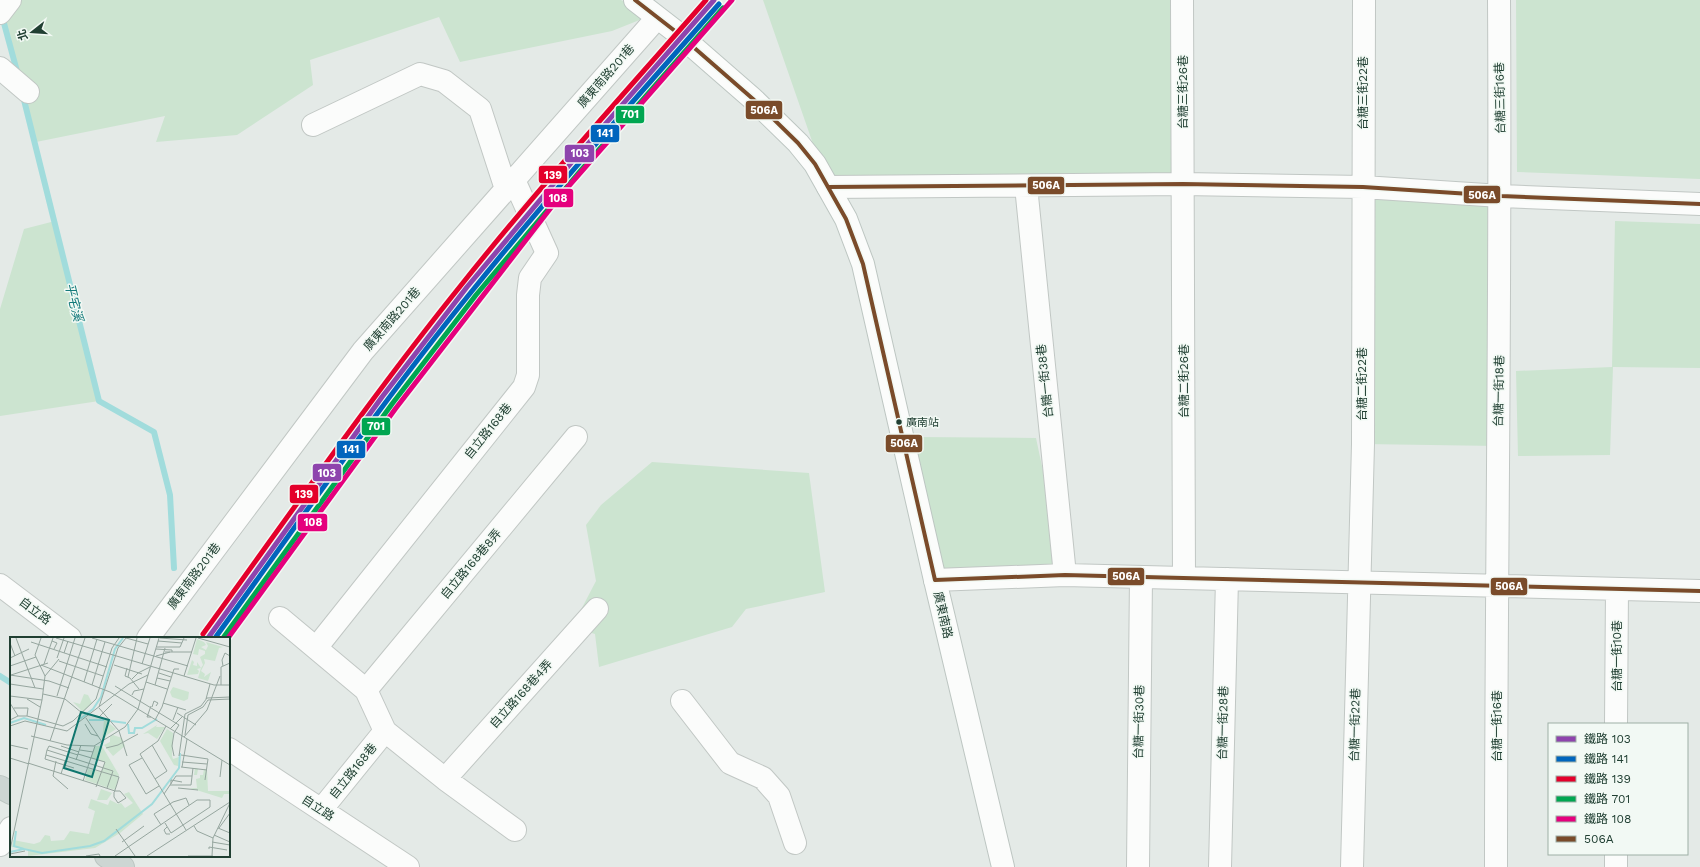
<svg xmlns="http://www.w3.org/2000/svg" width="1700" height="867" font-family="'Work Sans','Noto Sans TC',sans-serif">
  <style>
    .green { fill: #cce4d0 }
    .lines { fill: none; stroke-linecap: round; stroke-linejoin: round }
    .stream { stroke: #a1dcdc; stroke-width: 6 }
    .street-casing { stroke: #c1c7c4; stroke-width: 24 }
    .secondary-casing { stroke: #bdc6c2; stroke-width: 24 }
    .primary-casing { stroke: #bcc6c2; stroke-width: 24 }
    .street { stroke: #fbfcfb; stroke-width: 22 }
    .secondary { stroke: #fbfcfb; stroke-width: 22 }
    .primary { stroke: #cdd6d3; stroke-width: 22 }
    .bus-1-casing { stroke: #f2f9f4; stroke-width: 7 }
    .bus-1 { stroke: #7a4b2a; stroke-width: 4 }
    .rail-1-casing { stroke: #f2f9f4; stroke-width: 8 }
    .rail-2-casing { stroke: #f2f9f4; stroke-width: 8 }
    .rail-3-casing { stroke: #f2f9f4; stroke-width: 8 }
    .rail-4-casing { stroke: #f2f9f4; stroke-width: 8 }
    .rail-5-casing { stroke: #f2f9f4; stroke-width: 8 }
    .rail-1 { stroke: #8e44ad; stroke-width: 5 }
    .rail-2 { stroke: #0065bd; stroke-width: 5 }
    .rail-3 { stroke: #e4002b; stroke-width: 5 }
    .rail-4 { stroke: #00a651; stroke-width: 5 }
    .rail-5 { stroke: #e5007d; stroke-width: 5 }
    .bus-dot { fill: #203f32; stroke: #f2f9f4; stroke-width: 1.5 }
    .labels { text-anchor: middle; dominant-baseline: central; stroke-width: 3; stroke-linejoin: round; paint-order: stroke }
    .bus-label { font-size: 11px; fill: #203f32; stroke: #f2f9f4; text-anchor: start }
    .street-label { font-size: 12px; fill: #203f32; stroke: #f2f9f4 }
    .water-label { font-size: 13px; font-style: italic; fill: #147a7b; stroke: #f2f9f4 }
    .inset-river { fill: none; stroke: #a1dcdc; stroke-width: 2 }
    .inset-road { fill: none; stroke: #96a69f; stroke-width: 1 }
    .view { fill: #0f766e; fill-opacity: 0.15; stroke: #0f766e; stroke-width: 2 }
    .inset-edge { fill: none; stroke: #203f32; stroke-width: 2 }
    .line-badge { stroke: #f2f9f4; stroke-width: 1.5 }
    .badge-label { font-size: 11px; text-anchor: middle; font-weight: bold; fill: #fff }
  </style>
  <rect width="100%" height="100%" fill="#e4eae7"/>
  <path class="green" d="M17 0H621L657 18 642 19 612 31 460 62 439 17 310 60 313 85 237 135 156 142 165 116 36 142 0 7Z
    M763 0H1182L1183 184 828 187Z
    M1516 0H1700V179L1517 172Z
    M1363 187 1501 196 1498 446 1363 444Z
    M55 221 99 401 0 416V309L24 229Z
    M1615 221 1700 224V368L1613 367 1610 455 1518 456 1516 371 1612 367Z
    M916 437 1036 438 1065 575 935 580Z
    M652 462 809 473 825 592 746 609 732 627 599 667 595 634 572 627 596 581 586 525 601 505Z"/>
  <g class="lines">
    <path class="stream" d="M2 16 18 75
      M23 96 99 401 154 432 170 495 174 568
      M0 676 11 683"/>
    <g class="street-casing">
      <path id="street" d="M1182 0 1184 578
        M0 13 10 0
        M0 68 28 92
        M313 125 420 74 444 81 480 109 506 189
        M1026 186 1065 575
        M828 187 1183 184 1363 187 1501 196 1700 204
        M935 580 1065 575 1700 591
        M0 585 70 638
        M280 618 366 690 385 731 445 779 515 830
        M148 638 363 351 657 18
        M316 648 524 387 528 375V295L530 278 547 253 514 180
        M366 690 576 437
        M682 701 730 763 763 778 779 796 795 843
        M1616 724 1617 589
        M229 749 408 867
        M445 779 597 609
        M321 810 385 731
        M0 845 11 828
        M1138 867 1141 577
        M1220 867 1227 579
        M1352 867 1363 444 1364 0
        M1496 867C1496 578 1501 289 1499 0
        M1616 867V854"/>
    </g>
    <g class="secondary-casing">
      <path id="secondary" d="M635 0 675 31 753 99 798 143 815 164 846 219 863 264 935 580 1003 867"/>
    </g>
    <g class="primary-casing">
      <path id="primary" d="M0 787 11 793
        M106 856 123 867"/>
    </g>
    <use href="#street" class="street"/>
    <use href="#secondary" class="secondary"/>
    <use href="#primary" class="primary"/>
    <g class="bus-1-casing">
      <path id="bus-1" d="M635 0 675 31 753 99 798 143 815 164 846 219 863 264 935 580
        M828 187 1183 184 1363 187 1501 196 1700 204
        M935 580 1065 575 1700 591"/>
    </g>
    <use href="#bus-1" class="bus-1"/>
    <g class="rail-1-casing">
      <path id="rail-1" d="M208 638 382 397 467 287 572 162 714 0"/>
    </g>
    <g class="rail-2-casing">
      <path id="rail-2" d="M215 638C300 521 381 403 472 291 551 193 635 99 719 4"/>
    </g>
    <g class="rail-3-casing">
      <path id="rail-3" d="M203 634C288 517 371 397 462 284 540 186 624 94 706 0"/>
    </g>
    <g class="rail-4-casing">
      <path id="rail-4" d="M223 638 392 404 476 295 581 170 723 8"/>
    </g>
    <g class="rail-5-casing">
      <path id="rail-5" d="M228 638 396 408 560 196 732 0"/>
    </g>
    <use href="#rail-1" class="rail-1"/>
    <use href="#rail-2" class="rail-2"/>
    <use href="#rail-3" class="rail-3"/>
    <use href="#rail-4" class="rail-4"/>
    <use href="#rail-5" class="rail-5"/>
  </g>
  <circle class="bus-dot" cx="899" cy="422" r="3.5"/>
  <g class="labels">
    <g class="bus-label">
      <text x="906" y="422">廣南站</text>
    </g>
    <g class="street-label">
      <text transform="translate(606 76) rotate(-49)">廣東南路201巷</text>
      <text transform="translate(1183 92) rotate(-90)">台糖三街26巷</text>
      <text transform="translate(1363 93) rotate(-90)">台糖三街22巷</text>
      <text transform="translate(1500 98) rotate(-91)">台糖三街16巷</text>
      <text transform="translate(392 319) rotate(-49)">廣東南路201巷</text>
      <text transform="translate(1045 381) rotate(-96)">台糖一街38巷</text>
      <text transform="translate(1184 381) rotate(-90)">台糖二街26巷</text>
      <text transform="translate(1362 384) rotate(-90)">台糖二街22巷</text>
      <text transform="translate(1499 391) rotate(-89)">台糖一街18巷</text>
      <text transform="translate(488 431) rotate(-51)">自立路168巷</text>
      <text transform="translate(471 564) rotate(-50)">自立路168巷8弄</text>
      <text transform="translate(194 576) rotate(-53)">廣東南路201巷</text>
      <text transform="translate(35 611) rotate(37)">自立路</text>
      <text transform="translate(943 615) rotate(77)">廣東南路</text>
      <text transform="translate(1617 656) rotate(-90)">台糖一街10巷</text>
      <text transform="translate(521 694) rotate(-48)">自立路168巷4弄</text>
      <text transform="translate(1139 722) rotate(-89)">台糖一街30巷</text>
      <text transform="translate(1223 723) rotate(-89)">台糖一街28巷</text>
      <text transform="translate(1355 725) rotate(-89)">台糖一街22巷</text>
      <text transform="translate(1497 726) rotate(-90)">台糖一街16巷</text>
      <text transform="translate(353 771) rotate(-51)">自立路168巷</text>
      <text transform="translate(318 808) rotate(33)">自立路</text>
    </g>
    <g class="water-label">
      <text transform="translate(74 302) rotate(76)">平宅溪</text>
    </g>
  </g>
  <g transform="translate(10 637)">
    <rect width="220" height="220" fill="#e4eae7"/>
    <path d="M187 2 194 5 196 8 191 10 196 13 198 9 196 5 213 10 209 11 205 24 194 22 195 26 191 34 195 37 194 40 201 35 198 44 188 41 191 31 187 32 189 34 188 37 177 38 182 23 184 25 183 28 187 29V25L191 31 193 28 190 20 195 17V14L189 12 188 18 183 17ZM163 50 179 55 178 62 174 64 162 60 160 55ZM74 57 78 58 82 66 73 75 63 65 70 67ZM94 83H99L100 87 106 92 97 98 92 105ZM147 88 146 90H155L147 102 138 96 133 97ZM157 92 163 96 162 119 163 122 169 120 168 129 164 128 150 104ZM103 98 112 101 115 109 103 119 94 108 100 105V100ZM85 109H92L109 138 105 153 75 143 78 132 91 135 95 125 81 121ZM185 131 188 132 187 138H193L194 132 197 133 198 154H220V157H214L212 161 180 151H187L186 142 190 141V138H184ZM91 152 102 156 97 163H87ZM119 155 133 177 110 196 85 211 18 219V212L2 210 3 203 24 207 30 205 35 198 40 199 41 204 54 203 60 194 79 197 85 174 78 171 81 162 98 168 100 163 108 167 111 166 115 171 123 166 114 157Z" fill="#cce4d0"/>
    <path class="inset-river" d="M70 82 83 72 91 60 105 12 113 1M79 83H94M101 84 116 86M0 86 14 81 36 88M118 87 119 96H124L125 91H132L147 82M6 194 4 209 14 212M0 215 14 212 32 216 80 209 94 204 142 167 169 131 170 116"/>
    <path class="inset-road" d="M6 1 25 51M46 1 204 48H220M82 1 178 29M116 1 138 7M150 1 177 3M188 1 220 10M42 4 47 6 44 12M148 4 172 6M21 5 97 30M0 6 5 19M147 10H170L174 1M146 12 162 13V15M155 15H182M54 16 58 4M146 19 160 15M0 21 19 12M47 21 54 1M49 24 93 39M34 27 43 1M132 27 140 1M31 28 100 55 220 128M104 28 132 37M0 29 26 20M213 29 212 23 215 16 220 19M117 31 115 39 120 41 129 52M149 36 161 40M0 38 39 44 59 51M1 38 38 26M35 39 49 22M174 39 186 1M118 40 127 1M147 41 160 44M122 42 128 36 140 30M74 45 87 2M136 45 157 52M0 47 33 52M82 48 95 5M145 48 155 11M211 48V30L220 26M105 49 169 88 164 96 162 109 164 119M33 57 55 62 72 76M122 58 124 54 134 52M0 59 32 63M47 59 65 1M17 62 30 70M196 62 200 47M0 66 8 79M153 66 176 73M89 70 108 11 116 1M142 70 144 64 148 66 146 69M4 71H18L17 79M89 71 109 94 117 119M167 76 186 88M89 80 102 67M141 80H137L141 69M76 81 92 105M0 83 8 79H17L53 89 63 84 86 62 102 11 109 1M145 83 152 70 164 32H169M163 83 168 70M75 87 81 97 88 99M0 89 15 84 57 94 119 47 138 38M156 89 148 104 130 117 176 193M160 92 172 80M175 98 178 78 193 70 198 63 220 62M21 99 57 108 84 109 115 90 128 72 149 1M174 100 197 73 210 39M40 104 75 1M0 108 18 112M142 108 157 134 145 142M51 109 69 115M96 111 108 108 128 97M37 113 103 134 97 151M70 113 83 115M68 117 95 125 86 150M171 118 198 122 195 143M169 119 175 77 191 69 197 61 220 60M0 121 19 127M132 121 119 128 136 157 149 149M66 123 71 108M46 124 43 139 58 152M172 125 197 127M18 126 87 148 105 154H110L116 161 108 166 104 160V155L105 154V153L107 147 109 140 36 118M171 130 197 133M172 130 177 102M64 131 35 122 37 113 39 109 68 118M51 137 55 124M210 140 212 123M73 144 85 109M161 147V143L172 145M160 148H181L183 131M168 151 188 153M154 157 166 139H182M151 188 144 177 163 165 176 161 179 168M184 189 187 194 203 201M157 190 154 193 156 197H160M208 191 220 196M209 191 220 176M106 192 125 219M204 198 220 205M112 205 134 189M202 205 220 208M199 212V210L217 213M0 213 32 63 35 39 25 18 31 1M0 217 15 214M76 219 89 217 90 219M105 219 187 163H200V170L161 196 155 186M137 219 220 165M178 219H203M202 219 203 201 220 166"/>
    <path class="view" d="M71 75 99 83 82 140 54 131Z"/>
    <rect width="220" height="220" class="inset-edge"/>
  </g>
  <g class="line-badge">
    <rect x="745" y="100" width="38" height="20" rx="4" fill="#7a4b2a"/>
    <rect x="615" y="105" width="30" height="19" rx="4" fill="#00a651"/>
    <rect x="590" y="124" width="30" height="19" rx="4" fill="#0065bd"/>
    <rect x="564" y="144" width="31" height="19" rx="4" fill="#8e44ad"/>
    <rect x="538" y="165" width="30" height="19" rx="4" fill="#e4002b"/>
    <rect x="1027" y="176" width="38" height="19" rx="4" fill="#7a4b2a"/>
    <rect x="1463" y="185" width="38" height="19" rx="4" fill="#7a4b2a"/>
    <rect x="543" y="188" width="31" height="20" rx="4" fill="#e5007d"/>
    <rect x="361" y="417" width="30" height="19" rx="4" fill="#00a651"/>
    <rect x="885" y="434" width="38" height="19" rx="4" fill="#7a4b2a"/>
    <rect x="336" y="440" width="30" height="19" rx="4" fill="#0065bd"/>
    <rect x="312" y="463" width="30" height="19" rx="4" fill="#8e44ad"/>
    <rect x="289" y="484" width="30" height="20" rx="4" fill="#e4002b"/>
    <rect x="297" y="513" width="31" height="19" rx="4" fill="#e5007d"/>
    <rect x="1107" y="567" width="38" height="19" rx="4" fill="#7a4b2a"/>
    <rect x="1490" y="577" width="38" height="19" rx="4" fill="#7a4b2a"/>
  </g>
  <g class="badge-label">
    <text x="764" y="114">506A</text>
    <text x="630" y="118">701</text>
    <text x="605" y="137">141</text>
    <text x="580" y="157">103</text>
    <text x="553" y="179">139</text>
    <text x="1046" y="189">506A</text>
    <text x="1482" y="199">506A</text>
    <text x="558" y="202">108</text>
    <text x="376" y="430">701</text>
    <text x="904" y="447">506A</text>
    <text x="351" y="453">141</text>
    <text x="327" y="477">103</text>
    <text x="304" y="498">139</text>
    <text x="313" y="526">108</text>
    <text x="1126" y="580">506A</text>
    <text x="1509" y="590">506A</text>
  </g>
  <rect x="1548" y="723" width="140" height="132" fill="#f2f9f4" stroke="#9eafa6"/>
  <rect x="1556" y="736" width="20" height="6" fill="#8e44ad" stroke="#9eafa6"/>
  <text x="1584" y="743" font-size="12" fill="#203f32">鐵路 103</text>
  <rect x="1556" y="756" width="20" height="6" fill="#0065bd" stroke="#9eafa6"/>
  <text x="1584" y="763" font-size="12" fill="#203f32">鐵路 141</text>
  <rect x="1556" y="776" width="20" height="6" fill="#e4002b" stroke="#9eafa6"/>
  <text x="1584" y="783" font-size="12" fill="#203f32">鐵路 139</text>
  <rect x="1556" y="796" width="20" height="6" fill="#00a651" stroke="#9eafa6"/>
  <text x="1584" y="803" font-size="12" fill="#203f32">鐵路 701</text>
  <rect x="1556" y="816" width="20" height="6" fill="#e5007d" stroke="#9eafa6"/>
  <text x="1584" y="823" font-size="12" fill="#203f32">鐵路 108</text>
  <rect x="1556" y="836" width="20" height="6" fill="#7a4b2a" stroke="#9eafa6"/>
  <text x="1584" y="843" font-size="12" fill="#203f32">506A</text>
  <g transform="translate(32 32) rotate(253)" stroke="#f2f9f4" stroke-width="3" paint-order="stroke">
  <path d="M0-3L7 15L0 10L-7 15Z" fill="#203f32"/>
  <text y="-6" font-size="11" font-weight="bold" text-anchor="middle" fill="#203f32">北</text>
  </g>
</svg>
